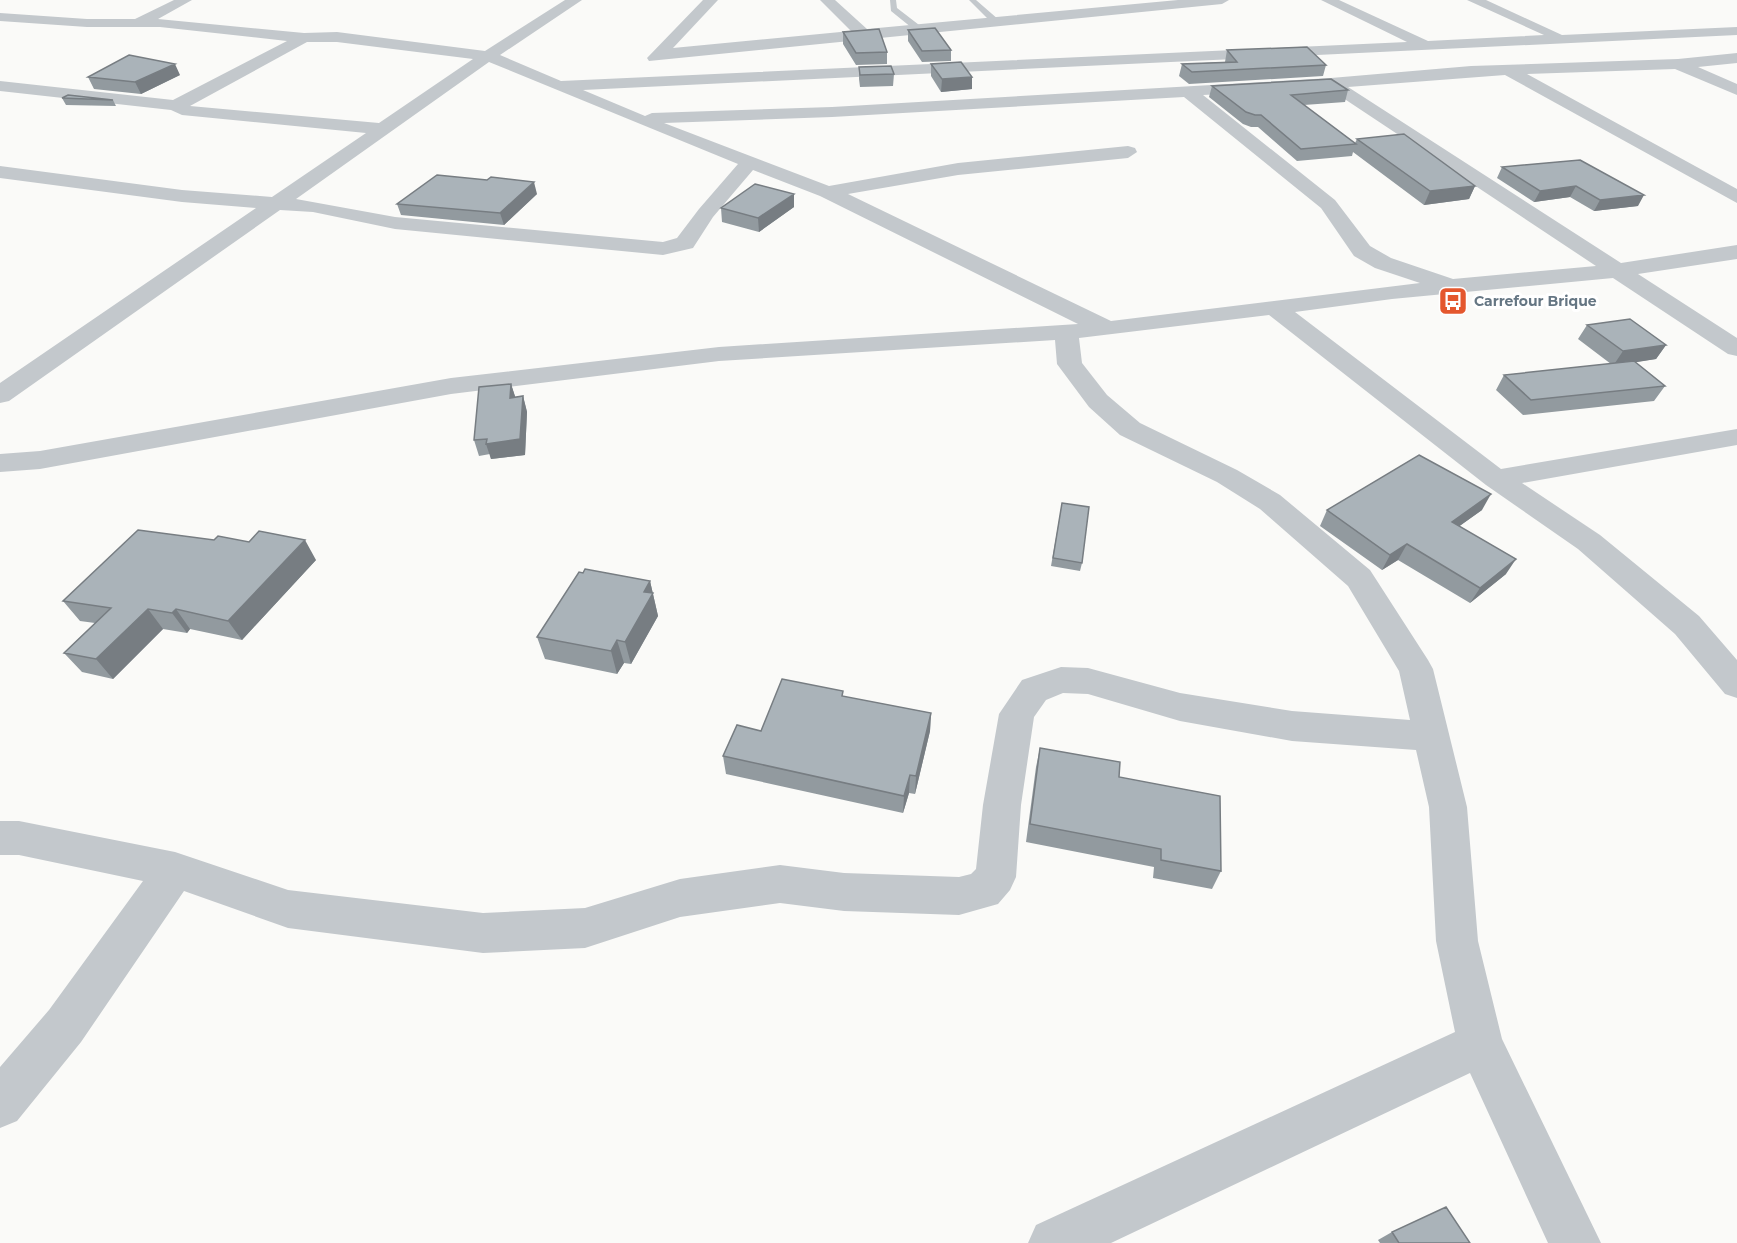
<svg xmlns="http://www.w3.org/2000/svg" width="1737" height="1243" font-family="Montserrat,sans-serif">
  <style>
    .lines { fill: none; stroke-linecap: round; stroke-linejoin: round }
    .lane { fill: #c3c8cc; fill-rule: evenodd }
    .street { fill: #c3c8cc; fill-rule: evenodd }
    .wall { fill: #929a9f }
    .shaded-wall { fill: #777d82 }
    .building { fill: #aab3b9; stroke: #777d82; stroke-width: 1.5 }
    .labels { text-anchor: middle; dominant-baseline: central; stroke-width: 6; stroke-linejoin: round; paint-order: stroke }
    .far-poi-label { font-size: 14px; font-weight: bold; fill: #657683; stroke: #fff; text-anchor: start }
  </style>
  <rect width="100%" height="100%" fill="#fafaf8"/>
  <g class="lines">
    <path class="lane" d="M890 0H896L897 8 923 28V32H917L891 11Z
      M969 0H976L999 20V24H993Z"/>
    <path class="street" d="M174 0H192L158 19 304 33 337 32 485 51 565 0H582L500 55 561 81 1407 42 1321 0H1339L1428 41 1544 35 1467 0H1486L1562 35 1737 27V35L583 90 645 116 652 113 832 107 1331 78 1471 66 1678 59 1737 53V63L1698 67 1737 84V95L1675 69 1527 74 1737 189V203L1505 75 1348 87 1621 263 1737 245V259L1638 274 1737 338V356L1728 354 1613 278 1392 299 1295 312 1501 469 1737 429V445L1522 483 1600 535 1699 616 1737 660V698L1725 694 1675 634 1578 549 1486 485 1269 315 1079 338 1082 363 1107 395 1140 423 1237 470 1280 495 1370 570 1428 660 1433 669 1467 807 1478 941 1502 1039 1601 1243H1548L1470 1073 1111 1243H1028L1036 1225 1455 1032 1436 941 1429 807 1416 750 1292 741 1180 721 1088 694 1063 693 1046 700 1034 717 1021 805 1016 877 1010 890 998 904 959 915 844 911 780 903 680 917 585 948 483 953 288 928 184 891 81 1042 17 1121 0 1128V1067L49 1010 143 881 19 855H0V821H19L175 852 288 890 483 913 585 908 680 879 780 865 844 873 959 877 971 874 976 869 983 805 999 714 1022 680 1061 667 1088 668 1180 693 1292 711 1410 720 1399 671 1348 586 1260 509 1217 482 1120 435 1089 407 1057 364 1055 340 719 361 451 394 40 469 0 472V454L40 451 451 378 719 347 1078 324 820 196 753 170 713 217 693 248 663 255 395 229 313 212 280 210 9 401 0 403V383L256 208 182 202 0 178V166L182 190 272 197 366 133 182 115 171 110 0 91V81L173 100 287 41 160 27H87L0 21V13L87 19H135ZM307 42H337L473 59 379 123 190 106ZM489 62 738 164 699 209 677 238 663 242 395 217 296 199ZM1328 88 1596 266 1453 279 1391 258 1370 246 1335 200 1203 95ZM1184 97 1321 208 1354 256 1375 268 1420 283 1111 321 848 194 958 175 1128 158 1137 152 1135 148 1128 146 958 163 829 186 664 123 832 117Z
      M703 0H718L673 48 851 31 820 0H835L867 29 1178 0H1229L1222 4 649 61 647 58Z"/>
  </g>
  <path class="wall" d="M908 30 951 50V61L922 62 908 41Z
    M843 32 887 52V64L856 65 843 44Z
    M1227 50 1326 65 1323 76 1189 84 1179 76 1182 64 1225 62Z
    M931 64 972 89 941 92 931 76Z
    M859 67 894 74 893 86 860 87 859 79Z
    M180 75 141 94 94 89 88 77Z
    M1212 86 1348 90 1345 102 1304 105 1355 143 1357 139 1475 186 1469 199 1424 205 1353 152 1352 156 1297 161 1258 127H1251L1243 124 1209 97Z
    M62 98 113 100 116 106 66 105Z
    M1580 160 1638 206 1594 211 1570 197 1534 202 1497 178 1502 167Z
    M537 194 504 225 401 215 397 204Z
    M794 207 759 232 722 222 721 208Z
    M1587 325 1666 345 1656 359 1635 362 1665 386 1654 401 1523 415 1496 390 1504 375 1611 364 1578 339Z
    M511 384 515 397 523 396 527 412 525 455 491 459 490 454 479 456 474 440Z
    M1062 503 1082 563 1080 571 1051 566Z
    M1327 510H1482L1459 526 1506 574 1470 603 1398 560 1382 570 1320 526Z
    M214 540 316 560 242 640 190 629 187 633 163 629 113 679 82 672 64 653 95 623 80 621 63 601Z
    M650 581 658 616 631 664 624 663 617 674 545 659 537 637Z
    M844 697 931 713 930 731 915 794 909 793 903 813 726 774 723 756 761 731Z
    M1040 748 1119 777 1221 871 1212 889 1153 878 1154 867 1026 842 1036 767Z
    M1392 1232 1470 1243H1380L1378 1240Z"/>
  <path class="shaded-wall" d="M175 64 180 75 141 94 135 82Z
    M972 77V89L941 92 942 79Z
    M534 182 537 194 504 225 500 213Z
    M1475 186 1469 199 1424 205 1430 191Z
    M1576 186 1570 197 1534 202 1540 191Z
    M794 194V207L759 232 758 218Z
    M1644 195 1638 206 1594 211 1600 200Z
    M1666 345 1656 359 1613 366 1623 351Z
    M511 384 516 399 510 398Z
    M523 396 527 412 525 455 491 459 486 444Z
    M1491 494 1482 510 1443 538 1452 522Z
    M305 540 316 560 242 640 228 621Z
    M1407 544 1398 560 1382 570 1390 555Z
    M1516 559 1506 574 1470 603 1480 588Z
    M650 581 658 616 631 664 625 642 644 592Z
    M148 609 163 629 113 679 96 659Z
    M176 609 190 629 187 633 172 613Z
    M617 640 624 663 617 674 611 651Z
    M931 713 930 731 915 794 916 776Z
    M910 775 909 793 903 813 904 796Z"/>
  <path class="building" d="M935 28 951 50 922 51 908 30Z
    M879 29 887 52 856 53 843 32Z
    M1307 47 1326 65 1192 72 1182 64 1237 62 1227 50Z
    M129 55 175 64 135 82 88 77Z
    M961 62 972 77 942 79 931 64Z
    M891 66 894 74 860 75 859 67Z
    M1331 79 1348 90 1291 95 1356 144 1301 149 1261 115H1255L1246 112 1212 86Z
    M68 95 113 100 62 98Z
    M1404 134 1475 186 1430 191 1357 139Z
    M1580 160 1644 195 1600 200 1576 186 1540 191 1502 167Z
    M437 175 487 180 491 177 534 182 500 213 397 204Z
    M755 184 794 194 758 218 721 208Z
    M1630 319 1666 345 1623 351 1587 325Z
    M1634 361 1665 386 1531 400 1504 375Z
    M511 384 510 398 523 396 520 439 486 444 487 439 474 440 479 387Z
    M1419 455 1491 494 1452 522 1516 559 1480 588 1407 544 1390 555 1327 510Z
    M1062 503 1089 507 1082 563 1053 558Z
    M138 530 214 540 218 536 249 542 259 531 305 540 228 621 176 609 172 613 148 609 96 659 64 653 111 608 63 601Z
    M585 569 650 581 644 592 653 593 625 642 617 640 611 651 537 637 579 572 583 573Z
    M782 679 843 691 842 696 931 713 916 776 910 775 904 796 723 756 737 725 761 731Z
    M1040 748 1120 762 1119 777 1220 796 1221 871 1161 860V849L1030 824Z
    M1446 1207 1470 1243H1399L1392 1232Z"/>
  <defs>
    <g id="bus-square" transform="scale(1.5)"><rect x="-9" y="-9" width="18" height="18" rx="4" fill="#e4572e" stroke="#fff"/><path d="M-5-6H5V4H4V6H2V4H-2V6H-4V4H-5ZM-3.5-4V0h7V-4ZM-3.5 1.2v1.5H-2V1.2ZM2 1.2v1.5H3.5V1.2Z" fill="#fff"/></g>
  </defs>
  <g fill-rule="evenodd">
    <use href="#bus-square" x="1453" y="301"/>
  </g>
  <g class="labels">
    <g class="far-poi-label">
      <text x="1474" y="301">Carrefour Brique</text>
    </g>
  </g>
</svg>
